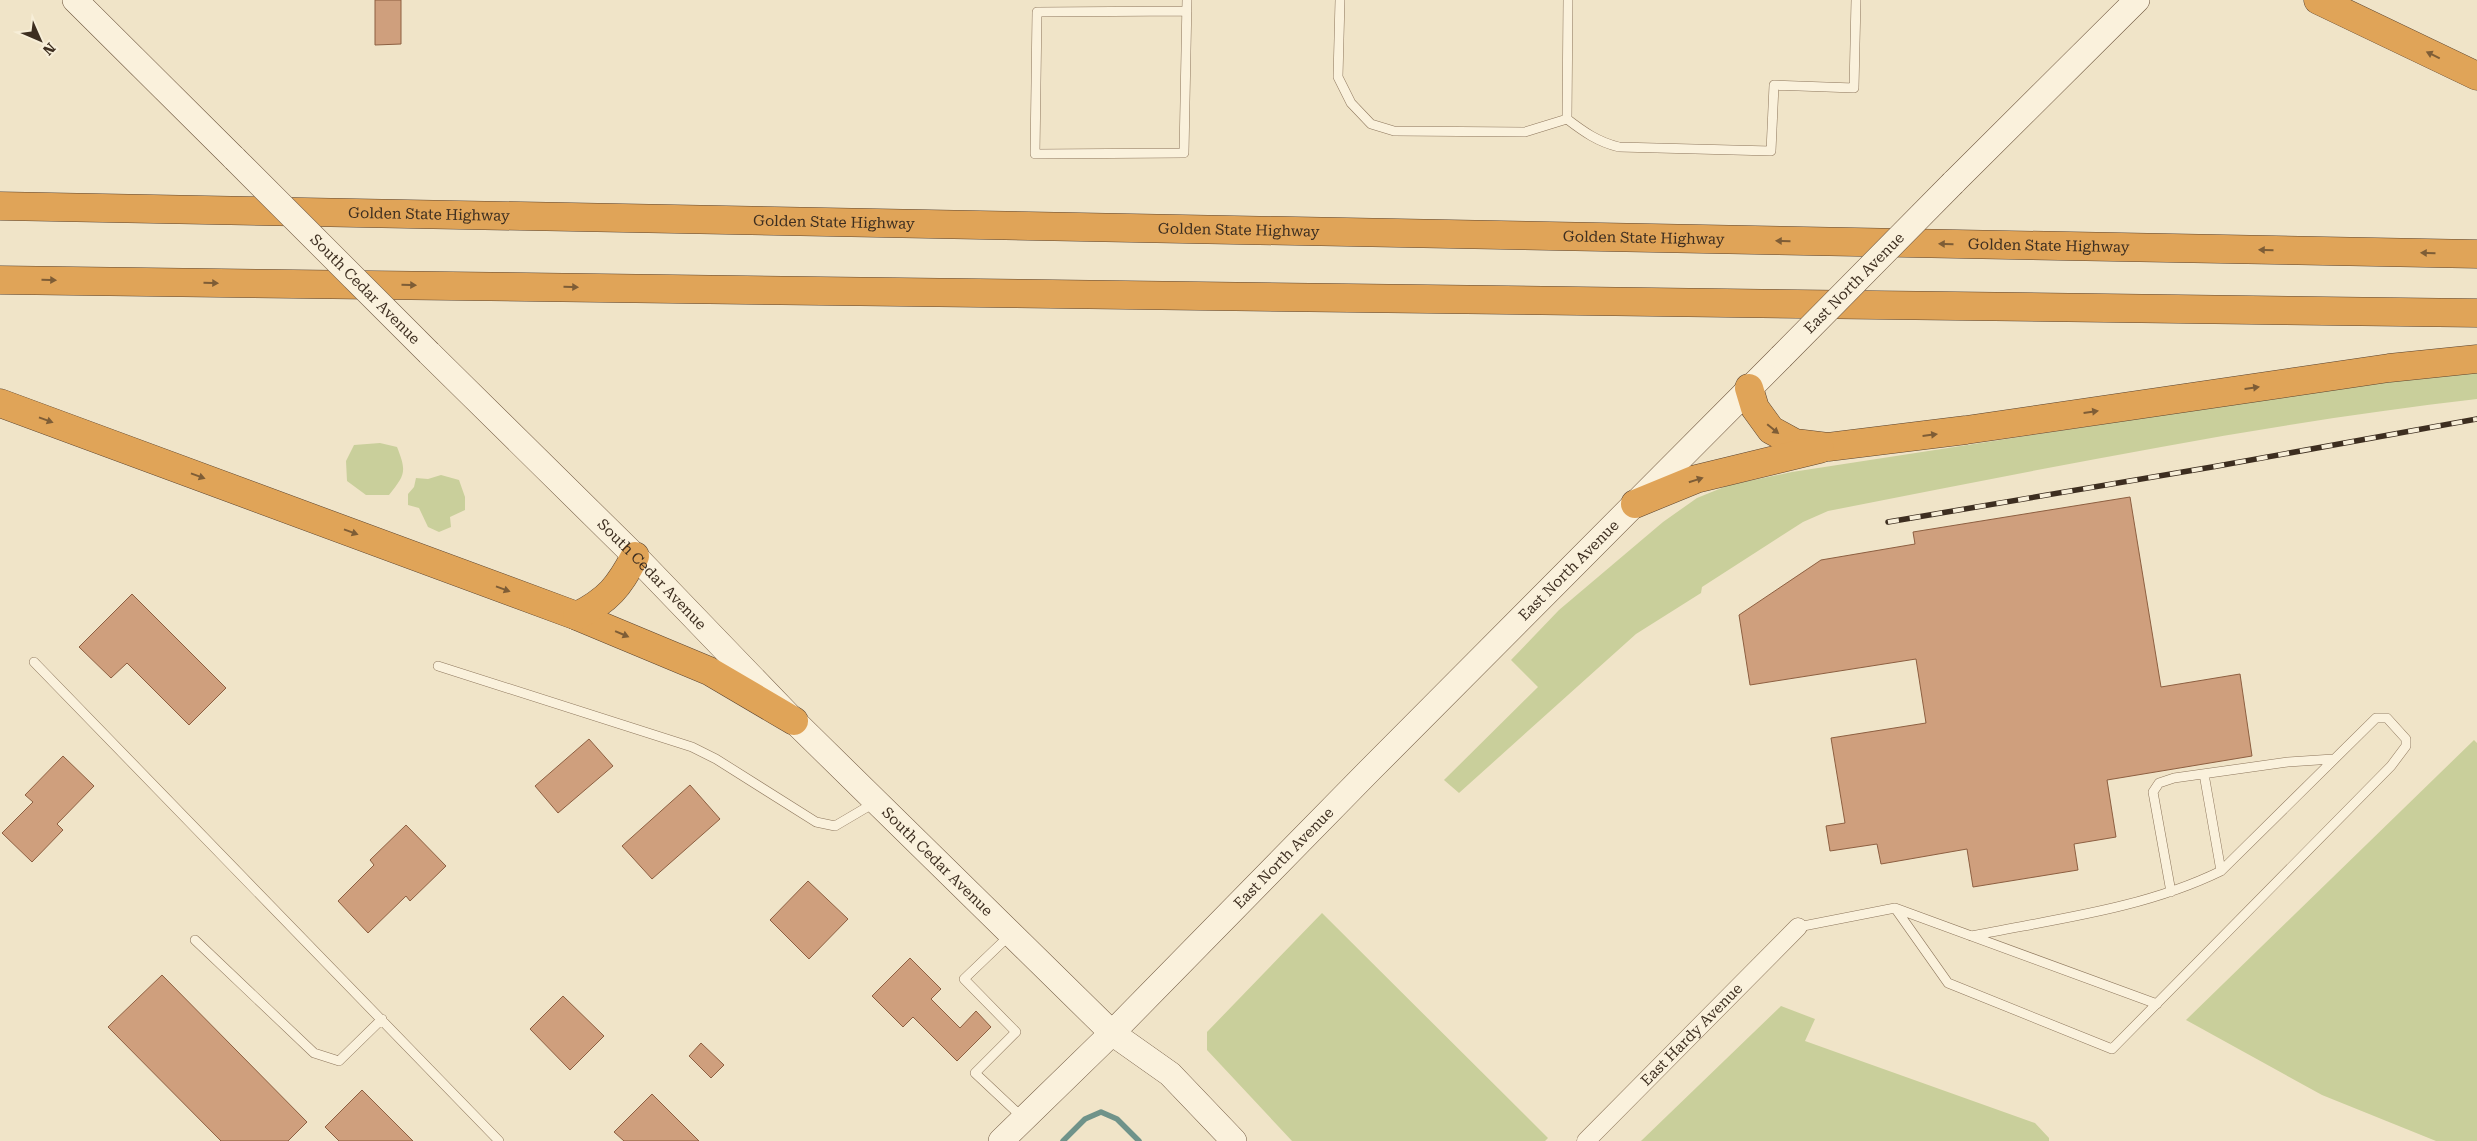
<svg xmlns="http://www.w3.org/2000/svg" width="2477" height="1141" font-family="'Roboto Serif',serif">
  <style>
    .green { fill: #c9cf9b }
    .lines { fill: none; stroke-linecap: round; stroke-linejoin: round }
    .stream { stroke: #6f938a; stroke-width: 5.5 }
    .building { fill: #cf9f7d; stroke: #8d5f41 }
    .lane-casing { stroke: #8d765c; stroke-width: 10 }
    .street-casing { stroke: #8d765c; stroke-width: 19 }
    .secondary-casing { stroke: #6f573f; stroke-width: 26 }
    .highway-casing { stroke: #5b4430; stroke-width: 29 }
    .lane { stroke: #faf1dc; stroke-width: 9 }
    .street { stroke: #faf1dc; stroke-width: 18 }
    .secondary { stroke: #faf1dc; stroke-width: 25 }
    .highway { stroke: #e0a458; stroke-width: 28 }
    .rail-casing { stroke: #3d2e20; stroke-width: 5.5 }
    .rail { stroke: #f7eed8; stroke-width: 4; stroke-dasharray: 11; stroke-linecap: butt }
    .secondary-bridge-casing { stroke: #6f573f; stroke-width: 26; stroke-linecap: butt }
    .secondary-bridge { stroke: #faf1dc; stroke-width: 25 }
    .oneway { fill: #7e5d36 }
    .labels { text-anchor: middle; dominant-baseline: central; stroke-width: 4.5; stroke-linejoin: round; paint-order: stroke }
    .street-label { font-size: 15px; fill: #3d2e20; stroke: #f7eed8 }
  </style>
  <rect width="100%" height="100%" fill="#f0e4c8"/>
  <path class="green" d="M2477 372V399C2259 424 2043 469 1828 511L1803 522 1702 587 1701 593 1636 634 1459 793 1444 780 1538 687 1511 660 1559 610 1663 522 1697 498 1729 485 1792 472 2364 384Z
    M380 443 397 447C407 472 405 475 389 495H366L347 481 346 461 354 445Z
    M441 475 459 480 465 497V510L450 517 451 527 439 532 428 527 419 508 408 505V494L414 487 416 478 428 479Z
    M2474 740 2477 743V1141H2436L2322 1095 2186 1020Z
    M1322 913 1548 1138 1545 1141H1292L1207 1050V1032Z
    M1781 1006 1815 1019 1805 1041 2035 1123 2049 1138V1141H1641Z"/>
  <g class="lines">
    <path class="stream" d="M1063 1141 1085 1119 1101 1112 1117 1119 1139 1141"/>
  </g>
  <path class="building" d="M375 0H401V44L375 45Z
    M2130 497 2161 687 2240 674 2252 756 2107 780 2116 837 2074 844 2078 870 1973 887 1967 849 1881 864 1877 844 1830 851 1826 826 1845 823 1831 738 1926 723 1916 659 1750 685 1739 615 1821 560 1915 544 1913 532Z
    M132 594 226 688 189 725 127 663 111 678 79 647Z
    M589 739 613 766 558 813 535 786Z
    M63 756 94 786 57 824 63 830 32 862 2 833 33 802 25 795Z
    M690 785 720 819 652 879 622 846Z
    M406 825 446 866 410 901 406 896 368 933 338 901 374 865 370 860Z
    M808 881 848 919 809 959 770 920Z
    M910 958 941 989 931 999 960 1028 976 1011 991 1027 957 1061 913 1017 903 1027 872 996Z
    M162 975 307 1122 288 1141H221L108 1027Z
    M563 996 604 1036 570 1070 530 1029Z
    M701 1043 724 1065 711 1078 689 1056Z
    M362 1090 413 1141H339L325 1127Z
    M652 1094 699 1141H624L614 1132Z"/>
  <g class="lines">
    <g class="lane-casing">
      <path id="lane" d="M1340 0 1338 77 1351 103 1371 124 1394 131 1525 132 1567 119
        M1568 0 1567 119C1584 132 1598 142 1619 147L1771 151 1774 85 1854 88 1856 0
        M1187 11 1037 12 1035 154 1184 153 1187 0
        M34 662 499 1141
        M438 666 692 747 716 759 816 822 835 826 874 803
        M2204 774 2221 871
        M2171 892 2153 792 2159 783 2174 778 2288 762 2333 759
        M1895 908 2157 1004
        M1798 927 1895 908 1948 983 2112 1049 2391 766 2406 746V739L2387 718H2376L2221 871C2143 909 2055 919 1971 936
        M1010 935 964 979 1016 1032 975 1073 1023 1118
        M195 940 314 1053 339 1061 382 1019"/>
    </g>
    <g class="street-casing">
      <g id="street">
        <path id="s1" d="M1586 1141 1798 927"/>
      </g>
    </g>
    <g class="secondary-casing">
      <g id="secondary">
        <path d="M75 0 235 159"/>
        <path d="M1953 183 2137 0"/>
        <path id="s2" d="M429 353 635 556 794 721 1112 1033 1170 1074 1234 1141"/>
        <path id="s3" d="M1001 1141 1112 1033 1368 772 1781 357"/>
      </g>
    </g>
    <g class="highway-casing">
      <g id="highway">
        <path d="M2318 0 2477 76"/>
        <path id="s4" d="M0 206 2477 254"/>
        <path d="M0 280 2477 313"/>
        <path d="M1749 388 1755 408 1771 430 1795 443 1828 447 1966 430 2389 368 2477 359"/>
        <path d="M0 403 577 616 709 671 794 721"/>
        <path d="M1635 504 1696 479 1820 449"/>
        <path d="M577 616C608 600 619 587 635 556"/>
      </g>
    </g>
    <use href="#lane" class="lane"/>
    <use href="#street" class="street"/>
    <use href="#secondary" class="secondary"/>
    <use href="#highway" class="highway"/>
    <g class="rail-casing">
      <path id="rail" d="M1888 522 2212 467 2477 419"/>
    </g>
    <use href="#rail" class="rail"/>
    <g class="secondary-bridge-casing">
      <g id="secondary-bridge">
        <path id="s5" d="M235 159 429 353"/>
        <path id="s6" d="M1781 357 1953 183"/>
      </g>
    </g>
    <use href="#secondary-bridge" class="secondary-bridge"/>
  </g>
  <defs><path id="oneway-solid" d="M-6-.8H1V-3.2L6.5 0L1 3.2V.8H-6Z" transform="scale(1.25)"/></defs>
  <g class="oneway">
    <use href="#oneway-solid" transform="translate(2433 55) rotate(-154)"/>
    <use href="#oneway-solid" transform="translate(1783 241) rotate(-179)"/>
    <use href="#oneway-solid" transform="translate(1946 244) rotate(-179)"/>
    <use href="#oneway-solid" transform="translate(2266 250) rotate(-179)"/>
    <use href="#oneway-solid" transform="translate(2428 253) rotate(-179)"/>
    <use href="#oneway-solid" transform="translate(49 280) rotate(1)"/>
    <use href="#oneway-solid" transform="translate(211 283) rotate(1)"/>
    <use href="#oneway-solid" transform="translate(409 285) rotate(1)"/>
    <use href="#oneway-solid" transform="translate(571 287) rotate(1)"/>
    <use href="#oneway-solid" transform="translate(2252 388) rotate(-8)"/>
    <use href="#oneway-solid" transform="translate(2091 412) rotate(-8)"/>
    <use href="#oneway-solid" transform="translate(46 420) rotate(20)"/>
    <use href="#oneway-solid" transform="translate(1773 429) rotate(39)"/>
    <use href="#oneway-solid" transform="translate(1930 435) rotate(-7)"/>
    <use href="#oneway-solid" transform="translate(198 476) rotate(20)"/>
    <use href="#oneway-solid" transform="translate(1696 480) rotate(-18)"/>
    <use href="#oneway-solid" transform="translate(351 532) rotate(20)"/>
    <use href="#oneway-solid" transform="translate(503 589) rotate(20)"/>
    <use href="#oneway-solid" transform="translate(622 634) rotate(23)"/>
  </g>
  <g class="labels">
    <g class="street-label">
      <text stroke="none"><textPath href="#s4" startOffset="429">Golden State Highway</textPath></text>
      <text stroke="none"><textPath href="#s4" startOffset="834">Golden State Highway</textPath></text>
      <text stroke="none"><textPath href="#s4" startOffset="1239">Golden State Highway</textPath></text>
      <text stroke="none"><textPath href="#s4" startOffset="1644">Golden State Highway</textPath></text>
      <text stroke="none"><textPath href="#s4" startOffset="2049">Golden State Highway</textPath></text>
      <text stroke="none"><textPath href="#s6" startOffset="104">East North Avenue</textPath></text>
      <text stroke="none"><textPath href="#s5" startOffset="184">South Cedar Avenue</textPath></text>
      <text stroke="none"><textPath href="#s3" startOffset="805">East North Avenue</textPath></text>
      <text stroke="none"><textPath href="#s2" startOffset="314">South Cedar Avenue</textPath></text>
      <text stroke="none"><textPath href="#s3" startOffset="400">East North Avenue</textPath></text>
      <text stroke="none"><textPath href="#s2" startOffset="719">South Cedar Avenue</textPath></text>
      <text stroke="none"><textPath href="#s1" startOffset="150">East Hardy Avenue</textPath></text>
    </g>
  </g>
  <g transform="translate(40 40) rotate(135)" stroke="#f7eed8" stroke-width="4" paint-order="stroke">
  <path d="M0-4L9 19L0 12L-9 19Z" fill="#3d2e20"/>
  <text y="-8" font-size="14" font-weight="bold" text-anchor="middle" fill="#3d2e20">N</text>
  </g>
</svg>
